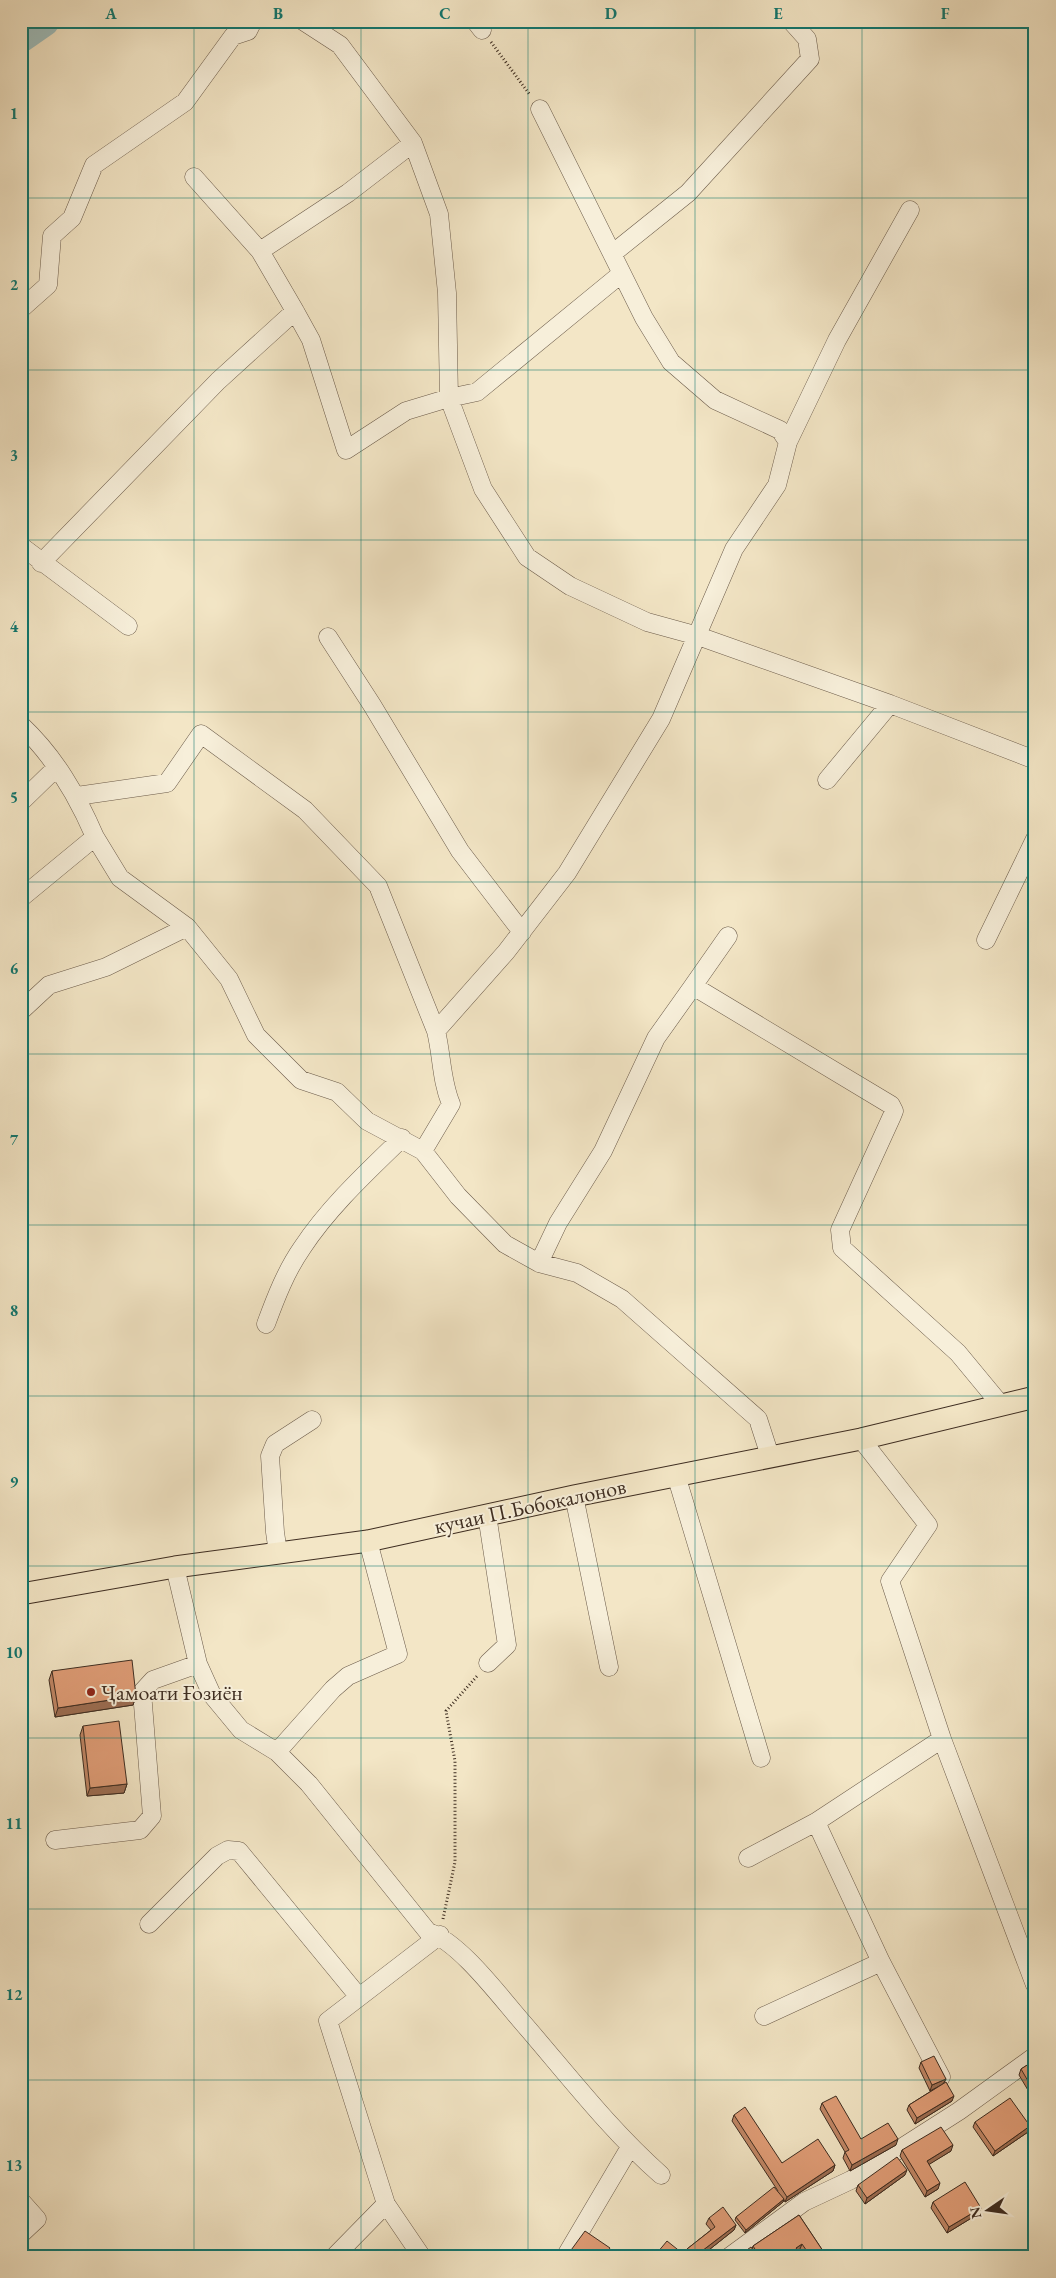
<svg xmlns="http://www.w3.org/2000/svg" width="1056" height="2278" font-family="'EB Garamond',serif">
  <style>
    .lines { fill: none; stroke-linecap: round; stroke-linejoin: round }
    .river { stroke: #9ebebd; stroke-width: 31 }
    .minor-casing { stroke: #6b5b4a; stroke-width: 19 }
    .major-casing { stroke: #3e2d21; stroke-width: 23 }
    .path { stroke: #3e2d21; stroke-width: 3; stroke-dasharray: 1 2.5; stroke-linecap: butt }
    .minor { stroke: #f7efda; stroke-width: 18 }
    .major { stroke: #f3e6c6; stroke-width: 21 }
    .wall { fill: #c18766; stroke: #3e2d21 }
    .shaded-wall { fill: #9d6e53; stroke: #3e2d21 }
    .building { fill: #e09d77; stroke: #3e2d21 }
    .grid { fill: none; stroke: #0f766e; stroke-width: 1; stroke-opacity: 0.55 }
    .poi-dot { fill: #8f2418; stroke: #f7efda; stroke-width: 2 }
    .labels { text-anchor: middle; dominant-baseline: central; stroke-width: 4; stroke-linejoin: round; paint-order: stroke }
    .street-label { font-size: 22px; fill: #3e2d21; stroke: #f7efda }
    .poi-label { font-size: 22px; fill: #3e2d21; stroke: #f7efda; text-anchor: start }
    .neatline { fill: none; stroke: #0f766e; stroke-width: 2 }
    .grid-label { font-size: 16px; text-anchor: middle; font-weight: bold; fill: #0f766e }
  </style>
  <rect width="100%" height="100%" fill="#f3e6c6"/>
  <filter id="stains"><feTurbulence type="fractalNoise" baseFrequency=".004" numOctaves="4"/><feColorMatrix values="0 0 0 0 .2 0 0 0 0 .09 0 0 0 0 .02 0 0 0 .5 -.17"/></filter>
  <radialGradient id="worn" r=".72"><stop offset=".6" stop-color="#630" stop-opacity="0"/><stop offset="1" stop-color="#630" stop-opacity=".3"/></radialGradient>
  <g class="lines">
    <path class="river" d="M21 37 44 21"/>
    <g class="minor-casing">
      <path id="minor" d="M303 21 340 45 413 143 439 214 447 293 449 398 483 489 527 557 570 586 647 622 698 636 890 704 1035 760
        M475 21 482 30
        M194 177 260 251 295 311 311 340 346 450 406 411 449 398 477 392 621 274
        M260 251 348 193 413 143
        M612 254 688 193 810 59 807 39 791 21
        M21 309 48 285 52 236 72 218 94 165 185 102 233 36 248 31 253 21
        M788 442 837 340 910 210
        M21 546 128 626
        M41 563 218 381 295 311
        M328 637 372 705 460 851 522 932
        M21 725C55 757 77 795 95 837L21 898
        M827 780 890 704
        M77 796 167 783 201 734 305 810 378 886 436 1031 506 952 567 873 661 719 734 549 777 485 788 442 780 430 715 400 671 362 644 318 540 109
        M21 802 57 767
        M95 837 120 878 187 927 229 979 256 1035 301 1080 337 1092 367 1121 423 1151 458 1196 505 1244 539 1263 577 1273 622 1299 758 1419 770 1456
        M986 940 1035 839
        M693 986 728 936
        M21 1011 49 985 106 967 187 927
        M423 1151 451 1104C441 1080 442 1055 436 1031
        M539 1263 558 1223 603 1151 656 1038 693 986 891 1105 894 1111 892 1116 840 1230 842 1248 958 1353 1001 1405
        M266 1324C276 1297 286 1271 302 1248 329 1207 367 1172 402 1138
        M861 1439 928 1525 890 1581 942 1739 1035 1985
        M676 1475 761 1758
        M574 1496 609 1667
        M487 1515 507 1645 488 1663
        M278 1553 275 1532 270 1456 275 1444 312 1420
        M175 1567 198 1664 212 1695 241 1730 277 1752 309 1784 428 1932C459 1941 501 1998 523 2023 568 2075 610 2130 661 2175
        M277 1752 333 1689 348 1676 398 1654 368 1541
        M816 1822 881 1962 941 2077
        M55 1840 140 1830 152 1816 142 1692 153 1680 198 1664
        M748 1858 816 1822 942 1739
        M149 1924 217 1856 228 1850 239 1851 359 1997
        M764 2016 881 1962
        M21 2201 37 2219 21 2234
        M386 2204 422 2257
        M334 2257 386 2204 328 2021 440 1935
        M565 2257 630 2147
        M729 2257 804 2202 851 2180 959 2111 1035 2056"/>
    </g>
    <g class="major-casing">
      <path id="major" d="M21 1594 175 1567 368 1541 574 1496 861 1439 1035 1397"/>
    </g>
    <path class="path" d="M491 42 530 95
      M443 1919 455 1862V1761L446 1711 478 1675"/>
    <use href="#minor" class="minor"/>
    <use href="#major" class="major"/>
  </g>
  <path class="wall" d="M52 1671 136 1696 133 1705 55 1717 49 1680Z
    M83 1726 127 1784 124 1793 87 1796 80 1735Z
    M1035 2060V2102L1019 2075 1021 2069Z
    M921 2062 946 2079 944 2083 952 2101 915 2124 907 2110 909 2105 936 2088 930 2091 919 2068Z
    M822 2103 861 2139 896 2145 850 2171 843 2158 845 2152 820 2109Z
    M734 2115 782 2163 835 2165 833 2171 785 2202 784 2200 783 2202 745 2233 735 2220 736 2217 778 2191 732 2121Z
    M975 2122 1028 2132 993 2156 973 2127Z
    M902 2150 951 2151 929 2164 938 2189 925 2197 900 2156Z
    M905 2175 865 2204 856 2191 858 2185Z
    M933 2202 981 2208 978 2214 947 2233 931 2208Z
    M799 2215 827 2257H805L800 2249 798 2251 802 2257H737L752 2249 753 2246Z
    M709 2218 736 2225 734 2230 700 2257H687L685 2254 687 2249 711 2230 706 2224Z"/>
  <path class="shaded-wall" d="M136 1696 133 1705 55 1717 58 1708Z
    M127 1784 124 1793 87 1796 90 1788Z
    M946 2079 943 2084 930 2091 932 2085Z
    M954 2096 952 2101 915 2124 917 2118Z
    M1030 2126 1028 2132 993 2156 995 2151Z
    M898 2139 896 2145 850 2171 852 2165Z
    M953 2145 951 2151 925 2167 927 2161Z
    M835 2165 833 2171 785 2202 787 2197Z
    M907 2170 905 2175 865 2204 867 2198Z
    M940 2183 938 2189 925 2197 927 2191Z
    M784 2199 783 2202 745 2233 746 2230Z
    M981 2208 978 2214 947 2233 949 2227Z
    M736 2225 734 2230 700 2257H694Z
    M802 2244 800 2249 794 2254 796 2248Z"/>
  <path class="building" d="M132 1660 136 1696 58 1708 52 1671Z
    M119 1721 127 1784 90 1788 83 1726Z
    M934 2056 946 2079 932 2085 921 2062Z
    M1035 2060V2093L1021 2069Z
    M946 2082 954 2096 917 2118 909 2105Z
    M836 2096 861 2139 888 2123 898 2139 852 2165 845 2152 849 2150 822 2103Z
    M1010 2098 1030 2126 995 2151 975 2122Z
    M745 2107 782 2163 818 2139 835 2165 787 2197 734 2115Z
    M941 2127 953 2145 927 2161 940 2183 927 2191 902 2150Z
    M897 2157 907 2170 867 2198 858 2185Z
    M965 2182 981 2208 949 2227 933 2202Z
    M774 2187 784 2199 746 2230 736 2217Z
    M723 2207 736 2225 694 2257H693L687 2249 715 2227 709 2218Z
    M799 2215 827 2257H811L802 2244 796 2248 802 2257H760L753 2246Z
    M585 2231 610 2248 605 2255 608 2257H566Z
    M667 2241 687 2257H661L657 2253Z
    M751 2247 758 2257H737Z"/>
  <path class="grid" d="M194 21V2257M361 21V2257M528 21V2257M695 21V2257M862 21V2257M21 198H1035M21 370H1035M21 540H1035M21 712H1035M21 882H1035M21 1054H1035M21 1225H1035M21 1396H1035M21 1566H1035M21 1738H1035M21 1909H1035M21 2080H1035"/>
  <circle class="poi-dot" cx="91" cy="1692" r="5"/>
  <g class="labels">
    <g class="street-label">
      <text transform="translate(530 1506) rotate(-12)">кучаи П.Бобокалонов</text>
    </g>
    <g class="poi-label">
      <text x="101" y="1692">Ҷамоати Ғозиён</text>
    </g>
  </g>
  <rect width="1056" height="2278" fill="none" stroke="#f3e6c6" stroke-width="55"/>
  <g transform="translate(988 2210) rotate(257)" stroke="#f7efda" stroke-width="4" paint-order="stroke">
  <path d="M0-4L9 19L0 12L-9 19Z" fill="#3e2d21"/>
  <text y="-8" font-size="14" font-weight="bold" text-anchor="middle" fill="#3e2d21">N</text>
  </g>
  <rect x="28" y="28" width="1000" height="2222" class="neatline"/>
  <g class="grid-label">
    <text x="111" y="19">A</text>
    <text x="278" y="19">B</text>
    <text x="445" y="19">C</text>
    <text x="611" y="19">D</text>
    <text x="778" y="19">E</text>
    <text x="945" y="19">F</text>
    <text x="14" y="119">1</text>
    <text x="14" y="290">2</text>
    <text x="14" y="461">3</text>
    <text x="14" y="632">4</text>
    <text x="14" y="803">5</text>
    <text x="14" y="974">6</text>
    <text x="14" y="1145">7</text>
    <text x="14" y="1316">8</text>
    <text x="14" y="1487">9</text>
    <text x="14" y="1658">10</text>
    <text x="14" y="1829">11</text>
    <text x="14" y="2000">12</text>
    <text x="14" y="2171">13</text>
  </g>
  <rect width="100%" height="100%" filter="url(#stains)"/>
  <rect width="100%" height="100%" fill="url(#worn)"/>
</svg>
